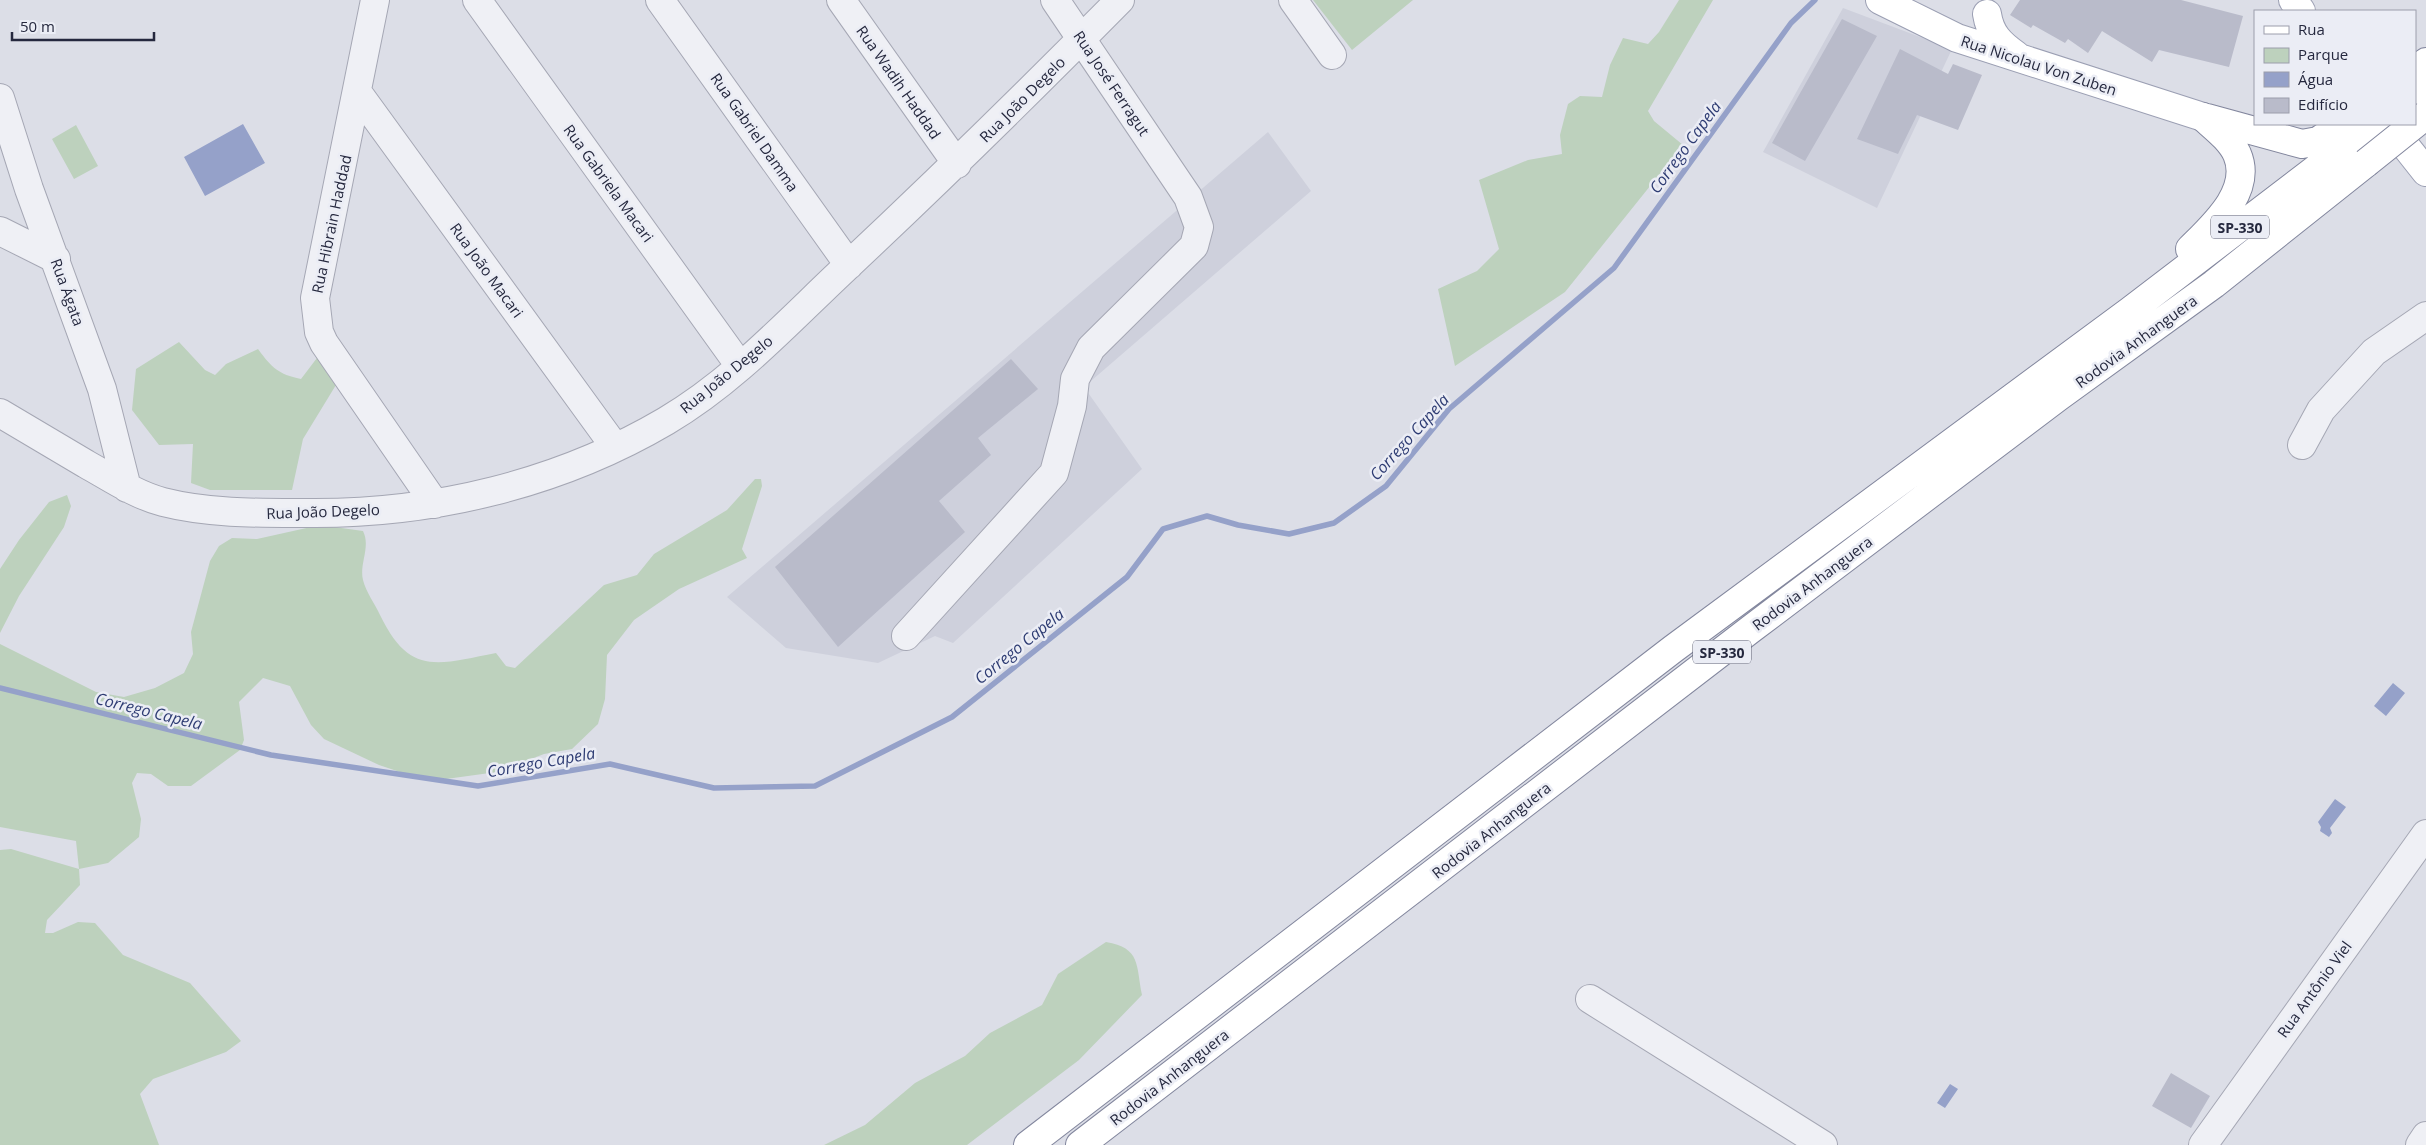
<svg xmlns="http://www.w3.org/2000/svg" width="2426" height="1145" font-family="'Open Sans',sans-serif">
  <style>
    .built { fill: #ced0dc }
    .green { fill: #bdd1bd }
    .water { fill: #95a1c9 }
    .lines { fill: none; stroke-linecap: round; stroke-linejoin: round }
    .stream { stroke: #95a1c9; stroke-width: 5.5 }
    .building { fill: #b9bbca }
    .minor-casing { stroke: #a5a7b4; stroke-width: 30 }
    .major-casing { stroke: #9b9fb3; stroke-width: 30 }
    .highway-casing { stroke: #83879e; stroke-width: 30 }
    .minor { stroke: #eff0f5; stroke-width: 28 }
    .major { stroke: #fff; stroke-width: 28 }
    .highway { stroke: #fff; stroke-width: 28 }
    .highway-bridge-casing { stroke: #83879e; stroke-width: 30; stroke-linecap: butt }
    .highway-bridge { stroke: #fff; stroke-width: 28 }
    .labels { text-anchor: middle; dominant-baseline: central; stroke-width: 5; stroke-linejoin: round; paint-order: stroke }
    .shield { fill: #ebedf5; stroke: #606375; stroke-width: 1 }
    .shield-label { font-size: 14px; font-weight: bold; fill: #25283e }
    .street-label { font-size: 15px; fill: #25283e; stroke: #ebedf5 }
    .water-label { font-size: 16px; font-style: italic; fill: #2e3c73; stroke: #ebedf5 }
  </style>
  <rect width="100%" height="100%" fill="#dcdee7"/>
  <path class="built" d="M1843 8 1952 49 1877 208 1763 152Z
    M1268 132 1311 191 1084 387 1142 469 953 643 935 636 878 663 786 648 727 597Z"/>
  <path class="green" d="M1313 0H1413L1352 50Z
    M1679 0H1713L1648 111 1654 121 1683 145 1565 292 1455 366 1438 289 1477 271 1499 249 1479 180 1528 160 1562 154 1560 135 1568 104 1580 96 1602 97 1610 65 1623 38 1648 44 1659 32Z
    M76 125 98 166 74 179 52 139Z
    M179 342 205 370 215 375 226 364 258 349C272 368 278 374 301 379L320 354 339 380 303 439 292 490H210L191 483 193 444 159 445 132 410 136 369Z
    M755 479H761L762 486 742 549 747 558 679 589 634 620 607 655 605 699 598 724 572 749 544 754 497 772 446 779 412 776 379 765 324 739 311 725 290 686 263 678 239 702 244 740 240 750 191 786H168L151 774 137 773 132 783 141 819 139 837 108 863 79 869 80 885 47 920 45 933H53L78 922 95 923 123 955 190 983 241 1041 226 1052 153 1079 140 1094 159 1145H0V850L11 849 79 869 76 841 0 827V644L96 692 124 697 155 688 184 673 193 654 191 632 210 561 219 546 232 538 257 539 320 525 363 531C371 547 359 564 363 580 366 592 375 604 380 615 410 677 438 664 496 653L506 666 515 668 604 585 637 575 654 554 727 510Z
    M67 495 71 506 64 527 19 596 0 633V569L19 540 49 502Z
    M1106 942C1141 948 1136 965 1142 995L1079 1060 967 1145H824L865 1125 915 1083 965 1056 990 1033 1042 1005 1058 974Z"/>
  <path class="water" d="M243 124 265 163 205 196 184 157Z
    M2393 683 2405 693 2386 716 2374 706Z
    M2335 799 2346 807 2330 828 2332 833 2329 837 2320 831 2321 827 2318 822Z
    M1950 1084 1958 1089 1945 1108 1937 1103Z"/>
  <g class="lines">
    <path class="stream" d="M0 688 271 755 478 786 610 764 714 788 815 786 952 717 1127 577 1163 529 1207 516 1238 525 1289 534 1334 523 1386 486 1449 409 1614 268 1791 23 1815 0"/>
  </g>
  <path class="building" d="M2020 0H2181L2243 16 2229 67 2159 50 2152 62 2102 31 2088 53 2068 39 2065 43 2033 25 2031 28 2010 15Z
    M1842 19 1877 36 1805 161 1772 143Z
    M1900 49 1948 74 1953 64 1982 75 1958 130 1917 115 1898 154 1857 139Z
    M1011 359 1038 389 978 438 991 455 939 501 965 532 838 647 775 567Z
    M2171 1073 2210 1096 2191 1128 2152 1106Z"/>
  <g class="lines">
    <g class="minor-casing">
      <path id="minor" d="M375 0 315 298 319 332 324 343 435 504
        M477 0 740 366
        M660 0 849 265
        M841 0 957 164
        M1293 0 1332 55
        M358 93 615 447
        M0 98 29 189 102 389 127 488
        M0 231 56 259
        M0 413C29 430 57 447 86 464 111 478 136 495 163 502 210 514 262 513 309 513 433 514 559 484 666 421 731 383 785 325 839 274 934 185 1028 93 1120 0
        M2302 445 2321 410 2374 352 2426 316
        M906 636 1054 473 1072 406 1075 379 1091 348 1194 246 1199 227 1188 197 1055 0
        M1590 999 1823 1145
        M2203 1145 2426 834
        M2420 1145 2426 1136"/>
    </g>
    <g class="major-casing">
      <path id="major" d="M1880 0 1957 38 2203 117
        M2293 0 2301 11
        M1987 14C1990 34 2000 44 2016 55
        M2388 124 2426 172"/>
    </g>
    <g class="highway-casing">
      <path id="highway" d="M2415 71 2426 62
        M2415 93 2426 84
        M2207 118 2302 144 2318 141 2343 124
        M2190 249C2213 226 2253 191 2237 154 2230 139 2215 128 2203 117
        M1028 1145 1673 649 2130 311 2375 124
        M1080 1145 1751 629 2058 397 2214 284 2366 163"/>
    </g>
    <use href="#minor" class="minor"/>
    <use href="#major" class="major"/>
    <use href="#highway" class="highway"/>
    <g class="highway-bridge-casing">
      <path id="highway-bridge" d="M2366 163 2426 115"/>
    </g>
    <use href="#highway-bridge" class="highway-bridge"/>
  </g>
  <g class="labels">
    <g class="shield">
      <rect x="2211" y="215.5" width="58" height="23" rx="4"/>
      <rect x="1693" y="640.5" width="58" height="23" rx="4"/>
    </g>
    <g class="shield-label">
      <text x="2240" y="227">SP-330</text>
      <text x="1722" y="652">SP-330</text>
    </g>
    <g class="street-label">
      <text transform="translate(2039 65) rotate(18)">Rua Nicolau Von Zuben</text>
      <text transform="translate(899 82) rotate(55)">Rua Wadih Haddad</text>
      <text transform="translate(1112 83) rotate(56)">Rua José Ferragut</text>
      <text transform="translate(1022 99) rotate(-45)">Rua João Degelo</text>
      <text transform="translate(755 132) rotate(55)">Rua Gabriel Damma</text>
      <text transform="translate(609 183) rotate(54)">Rua Gabriela Macari</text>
      <text transform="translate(331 224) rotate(-78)">Rua Hibrain Haddad</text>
      <text transform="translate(487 270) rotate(54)">Rua João Macari</text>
      <text transform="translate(68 292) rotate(70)">Rua Ágata</text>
      <text transform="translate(2136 341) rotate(-36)">Rodovia Anhanguera</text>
      <text transform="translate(726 374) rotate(-39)">Rua João Degelo</text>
      <text transform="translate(323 511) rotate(-2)">Rua João Degelo</text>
      <text transform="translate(1812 583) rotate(-37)">Rodovia Anhanguera</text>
      <text transform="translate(1491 830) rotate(-38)">Rodovia Anhanguera</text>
      <text transform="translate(2314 989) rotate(-54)">Rua Antônio Viel</text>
      <text transform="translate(1169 1077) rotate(-38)">Rodovia Anhanguera</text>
    </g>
    <g class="water-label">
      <text transform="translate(1685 147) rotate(-54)">Corrego Capela</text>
      <text transform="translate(1409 437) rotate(-48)">Corrego Capela</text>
      <text transform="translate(1019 646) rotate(-39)">Corrego Capela</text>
      <text transform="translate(149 711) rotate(14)">Corrego Capela</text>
      <text transform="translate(541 762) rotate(-10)">Corrego Capela</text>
    </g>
  </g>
  <rect x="2254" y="10" width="162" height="115" fill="#ebedf5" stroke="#9c9eac"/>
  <rect x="2264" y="26" width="25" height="8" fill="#ffffff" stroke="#9c9eac"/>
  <text x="2298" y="35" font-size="15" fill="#25283e">Rua</text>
  <rect x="2264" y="48" width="25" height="15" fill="#bdd1bd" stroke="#9c9eac"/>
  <text x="2298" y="60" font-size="15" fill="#25283e">Parque</text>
  <rect x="2264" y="72" width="25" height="15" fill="#95a1c9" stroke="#9c9eac"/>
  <text x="2298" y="85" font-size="15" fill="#25283e">Água</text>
  <rect x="2264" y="98" width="25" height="15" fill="#b9bbca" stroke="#9c9eac"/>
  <text x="2298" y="110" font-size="15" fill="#25283e">Edifício</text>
  <path d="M12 32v8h142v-8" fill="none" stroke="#25283e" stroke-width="2.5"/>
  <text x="20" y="32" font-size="15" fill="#25283e" stroke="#ebedf5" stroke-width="4" paint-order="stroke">50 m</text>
</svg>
